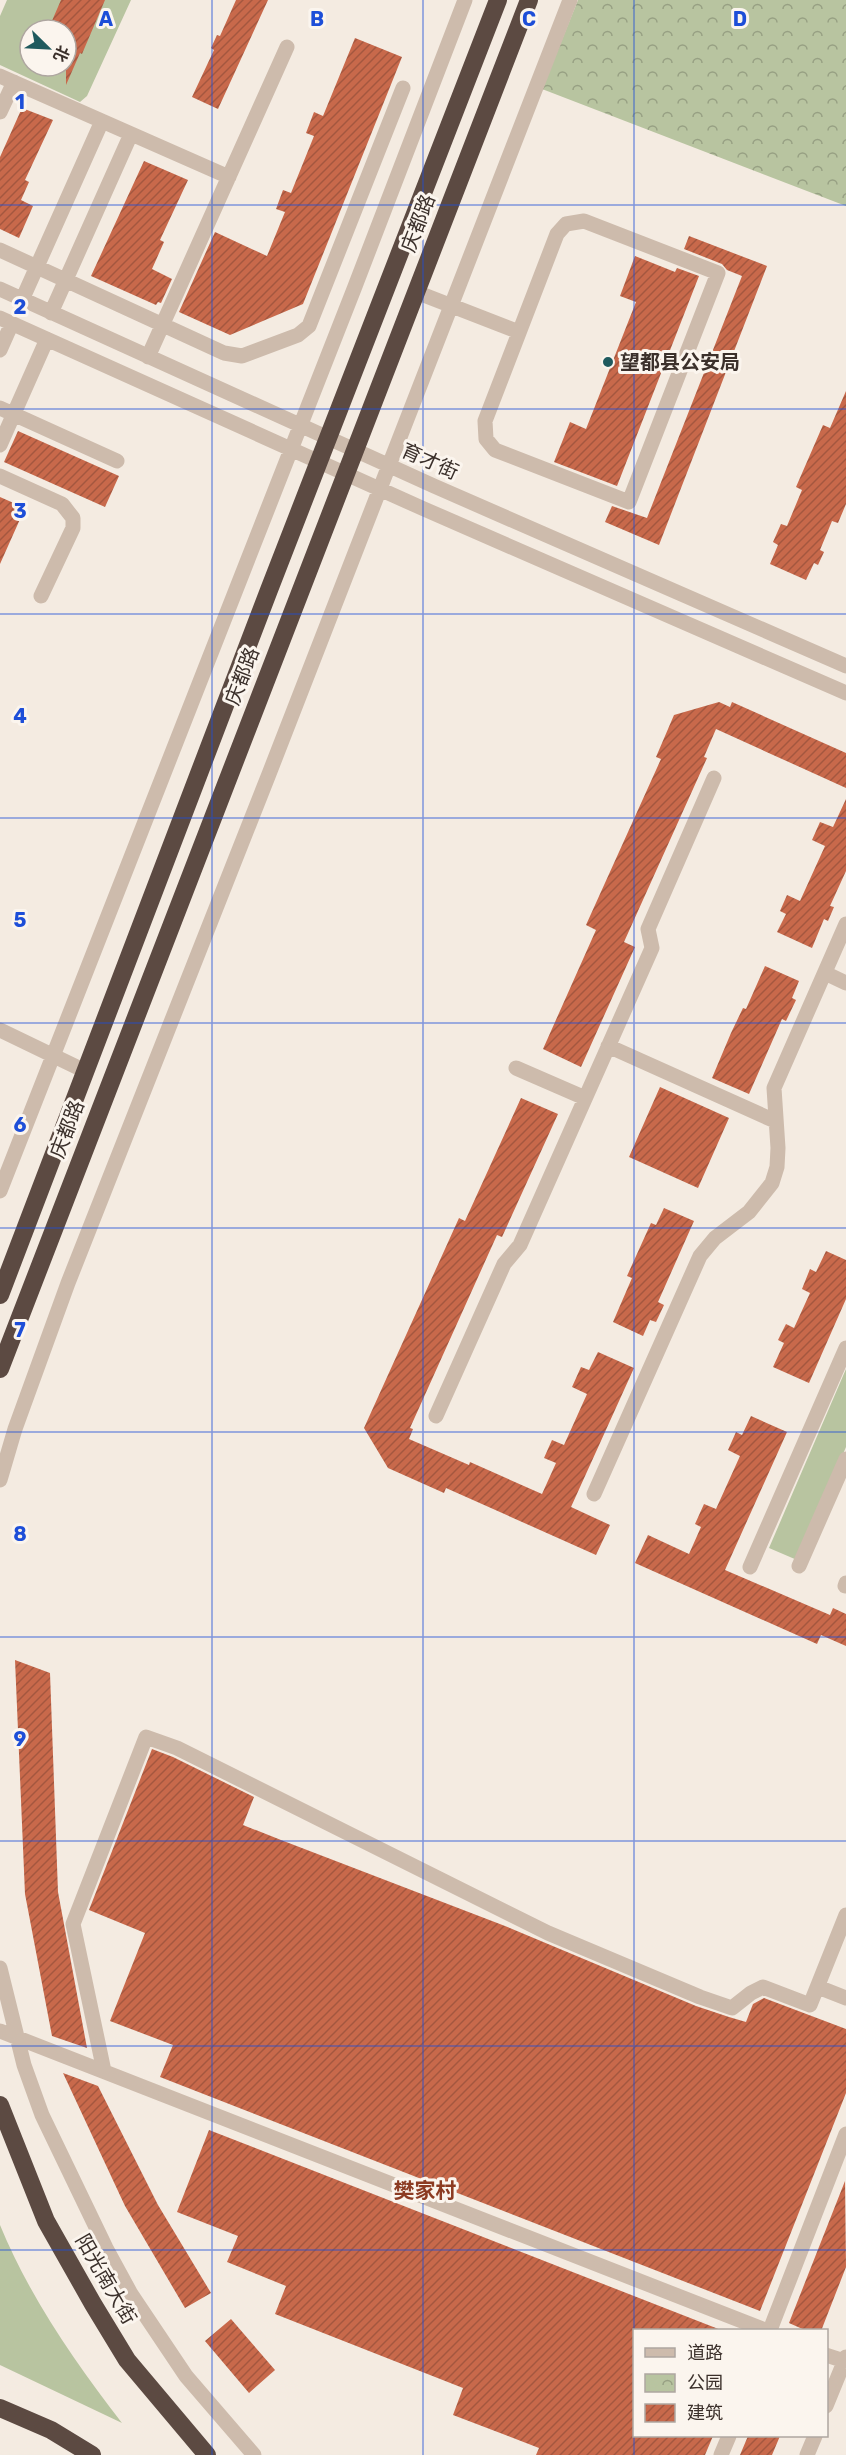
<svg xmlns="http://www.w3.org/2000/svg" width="846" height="2455" font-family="Rubik,'Noto Sans SC',sans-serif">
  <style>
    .grass { fill: #b8c4a0; fill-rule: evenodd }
    .park { fill: url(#park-crowns) }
    .building { fill: url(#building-hatch) }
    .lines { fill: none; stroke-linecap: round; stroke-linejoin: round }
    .minor { stroke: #cdbbac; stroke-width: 15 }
    .highway { stroke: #5c4a42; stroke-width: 18 }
    .grid { fill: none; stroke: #1d4ed8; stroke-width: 1.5; stroke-opacity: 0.55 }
    .poi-dot { fill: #1f5a5e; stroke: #fbf5ee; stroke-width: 2 }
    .labels { text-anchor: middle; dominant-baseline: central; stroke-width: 6; stroke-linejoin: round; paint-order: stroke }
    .street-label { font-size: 20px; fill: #3b302b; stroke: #fbf5ee }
    .poi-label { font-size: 20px; font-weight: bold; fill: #3b302b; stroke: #fbf5ee; text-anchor: start }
    .neighbourhood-label { font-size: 21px; font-weight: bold; fill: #8c3b22; stroke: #fbf5ee }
    .grid-label { font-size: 20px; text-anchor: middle; font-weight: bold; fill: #1d4ed8; stroke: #fbf5ee; stroke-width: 6; stroke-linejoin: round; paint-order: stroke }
  </style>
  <defs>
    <pattern id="park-crowns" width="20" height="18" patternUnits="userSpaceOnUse" patternTransform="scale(1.5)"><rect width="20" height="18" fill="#b8c4a0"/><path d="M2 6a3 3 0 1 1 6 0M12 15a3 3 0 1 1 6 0" fill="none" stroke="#97a083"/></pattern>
    <pattern id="building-hatch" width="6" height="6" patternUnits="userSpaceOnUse" patternTransform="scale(1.5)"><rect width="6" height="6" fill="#c8694b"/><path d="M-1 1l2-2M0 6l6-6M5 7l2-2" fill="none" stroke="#a4573f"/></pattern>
  </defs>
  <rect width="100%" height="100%" fill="#f4ebe1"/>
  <path class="grass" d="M7 0H131L87 96 80 102 0 65V16ZM30 30H66V66H30Z
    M846 1369V1447L797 1560 769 1548Z
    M0 2225C29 2296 75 2362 122 2423L0 2365Z"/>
  <path class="park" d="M578 0H846V206L542 89Z"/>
  <path class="building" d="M61 0H105L82 54 80 53 66 85V30H48Z
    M236 0H268L218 109 192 97 214 50 211 48 217 35 220 36Z
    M355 38 402 57 303 304 230 335 179 312 215 232 267 256 285 212 276 209 283 190 291 193 314 136 306 133 314 112 323 116Z
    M22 108 53 120 25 180 29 182 21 200 33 206 19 238 0 229V157Z
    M144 161 188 180 160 240 164 242 152 269 172 279 161 303 158 302 156 305 91 276Z
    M689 236 767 266 659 545 605 522 612 506 647 518 742 276 727 270 722 264 684 249Z
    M635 256 675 272 677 268 699 276 617 486 554 462 570 422 586 429 636 302 620 296Z
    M846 391V504L838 523 832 521 820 550 824 552 818 565 814 563 806 580 770 564 778 545 773 542 781 524 787 526 802 490 796 487 823 425 830 428Z
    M18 431 119 476 105 507 4 462Z
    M0 497 25 508 0 564Z
    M719 702 730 707 732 702 846 753V788L716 729 704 757 707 758 624 942 635 947 581 1067 543 1049 596 930 586 925 661 759 656 757 674 715Z
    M846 799V871L830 906 834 907 828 921 824 919 812 948 777 932 786 914 780 911 787 895 800 901 825 846 812 840 820 822 833 827Z
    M765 966 799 981 792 998 796 1000 786 1021 782 1019 749 1094 712 1078 731 1033 743 1008 746 1009Z
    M660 1087 729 1118 698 1188 629 1157Z
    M521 1098 558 1114 502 1237 497 1235 410 1428 413 1429 409 1439 469 1465 470 1462 542 1494 556 1463 544 1458 552 1440 564 1445 587 1394 572 1387 581 1367 589 1370 598 1352 634 1368 571 1507 610 1525 596 1555 446 1488 444 1493 388 1468 364 1428 459 1218 465 1221Z
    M664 1208 694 1221 658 1302 664 1305 656 1322 650 1320 643 1336 613 1322 632 1278 627 1276 651 1223 656 1225Z
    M826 1251 846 1260V1299L809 1383 773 1367 784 1343 778 1340 786 1324 794 1328 810 1293 802 1289 810 1269 816 1272Z
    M751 1416 787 1432 725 1570 830 1615 833 1608 846 1614V1646L821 1635 817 1644 635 1563 648 1535 689 1554 701 1527 695 1524 704 1504 716 1509 740 1456 728 1450 736 1432 742 1435Z
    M15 1660 50 1673 58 1892 87 2048 52 2036 25 1894Z
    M152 1749 173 1757 254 1797 243 1825 281 1840 505 1926 696 2006 729 2017 746 2022 753 2004 764 1998 846 2029V2093L760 2311 160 2077 173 2045 110 2021 145 1933 89 1910Z
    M63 2073 98 2086 158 2205 211 2293 185 2308 125 2206Z
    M209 2130 721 2330 634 2331V2436H713L705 2455H536L539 2448 453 2415 463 2388 275 2314 286 2286 227 2262 238 2236 177 2212Z
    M845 2181 846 2267 821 2331H807L789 2323Z
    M231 2319 275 2370 249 2393 205 2341Z
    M748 2436H780L772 2455H740Z"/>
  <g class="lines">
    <path class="minor" d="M0 76 229 177
      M0 112 14 82
      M584 221 718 273 629 502 495 450 486 439 485 421 557 234 566 224Z
      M0 250 224 353 242 356 298 335 309 326 403 88
      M0 289 434 486 846 666
      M416 292 519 332
      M22 300 102 121
      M51 313 131 134
      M0 318 424 509 846 693
      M0 350 12 323
      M148 357 287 47
      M0 408 117 461
      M0 445 47 339
      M0 476 62 504 73 518V528L41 596
      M825 973 846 983
      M0 1030 85 1071
      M608 1046 775 1121
      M516 1068 585 1098
      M0 1191 354 289 465 0
      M436 1416 504 1264 520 1245 652 948 648 929 714 778
      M0 1480 15 1429 68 1283 269 774 570 0
      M594 1494 700 1256 715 1238 749 1212 772 1183 777 1167 778 1148 774 1088 846 924
      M799 1566 846 1459
      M750 1567 846 1348
      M845 1586 846 1583
      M0 1968 24 2065 42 2115 106 2248 131 2294 186 2376 254 2455
      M818 1987 846 1998
      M0 2031 765 2330
      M104 2071 73 1924 146 1737 177 1748 548 1933 700 1997 732 2008 751 1993 763 1987 810 2005 846 1915
      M770 2330 846 2134
      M826 2355 844 2361
      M826 2406 846 2357
      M721 2455 729 2436
      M807 2455 815 2436"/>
    <path class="highway" d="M0 1295 269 590 498 0
      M0 1369 529 0
      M0 2105 46 2221 93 2304 127 2360 207 2455
      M0 2408 51 2430 92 2455"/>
  </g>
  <path class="grid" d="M212 0V2455M423 0V2455M634 0V2330M0 205H846M0 409H846M0 614H846M0 818H846M0 1023H846M0 1228H846M0 1432H846M0 1637H846M0 1841H846M0 2046H846M0 2250H846M634 2330V2436M634 2436V2455"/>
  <circle class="poi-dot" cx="608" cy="362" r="6"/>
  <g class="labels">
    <g class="street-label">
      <text transform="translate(418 223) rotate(-69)">庆都路</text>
      <text transform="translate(430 461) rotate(24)">育才街</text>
      <text transform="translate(242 676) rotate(-69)">庆都路</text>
      <text transform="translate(67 1129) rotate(-69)">庆都路</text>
      <text transform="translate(106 2279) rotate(60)">阳光南大街</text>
    </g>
    <g class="poi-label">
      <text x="620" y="362">望都县公安局</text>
    </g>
    <g class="neighbourhood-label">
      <text x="425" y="2190">樊家村</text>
    </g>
  </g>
  <g class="grid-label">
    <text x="106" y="26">A</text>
    <text x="317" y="26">B</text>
    <text x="529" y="26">C</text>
    <text x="740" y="26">D</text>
    <text x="20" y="109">1</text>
    <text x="20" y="314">2</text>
    <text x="20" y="518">3</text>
    <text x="20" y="723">4</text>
    <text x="20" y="927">5</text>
    <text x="20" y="1132">6</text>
    <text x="20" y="1337">7</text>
    <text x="20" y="1541">8</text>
    <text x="20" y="1746">9</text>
  </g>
  <rect x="633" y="2329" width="195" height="108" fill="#fbf5ee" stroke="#aea6a0" stroke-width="1.5"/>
  <rect x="645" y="2348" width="30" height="9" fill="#cdbbac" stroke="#aea6a0" stroke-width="1.5"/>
  <text x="687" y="2359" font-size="18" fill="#3b302b">道路</text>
  <rect x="645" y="2374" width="30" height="18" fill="url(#park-crowns)" stroke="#aea6a0" stroke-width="1.5"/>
  <text x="687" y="2389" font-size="18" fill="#3b302b">公园</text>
  <rect x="645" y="2404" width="30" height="18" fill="url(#building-hatch)" stroke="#aea6a0" stroke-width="1.5"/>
  <text x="687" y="2419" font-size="18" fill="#3b302b">建筑</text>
  <g transform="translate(48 48) rotate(114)"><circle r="28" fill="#fbf5ee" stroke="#aea6a0" stroke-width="1.5"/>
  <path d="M0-4.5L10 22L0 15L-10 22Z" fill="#1f5a5e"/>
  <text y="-9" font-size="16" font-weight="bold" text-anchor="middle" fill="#3b302b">北</text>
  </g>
</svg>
